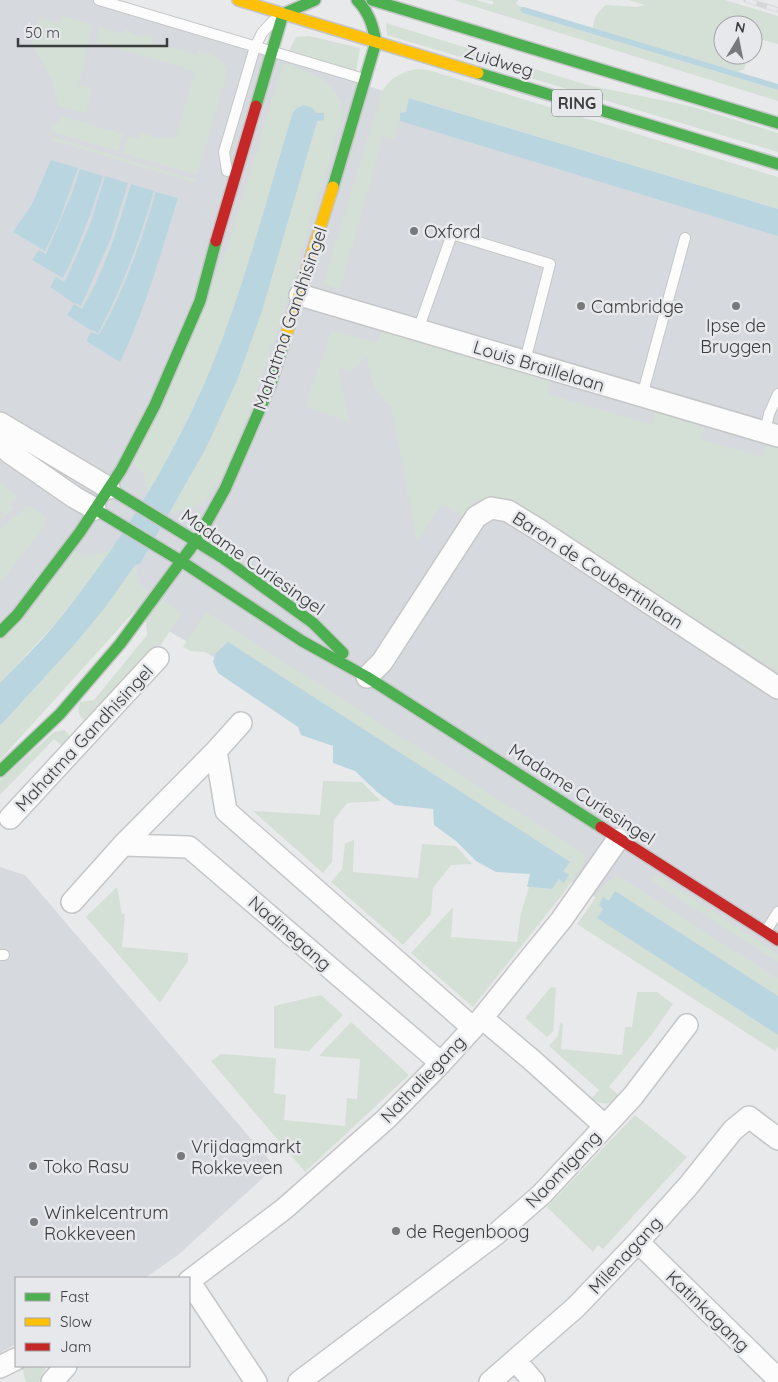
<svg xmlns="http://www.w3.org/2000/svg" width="778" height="1382" font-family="Quicksand,sans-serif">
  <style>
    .built { fill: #d6dadf }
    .green { fill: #d4e0d5 }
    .water { fill: #b9d5e0 }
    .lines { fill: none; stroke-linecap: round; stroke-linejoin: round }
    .lane-casing { stroke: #c5c6c7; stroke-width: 12 }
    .street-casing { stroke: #c5c6c7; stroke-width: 24 }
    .fast-casing { stroke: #c5c6c7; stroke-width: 14 }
    .slow-casing { stroke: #c5c6c7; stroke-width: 14 }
    .jam-casing { stroke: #c5c6c7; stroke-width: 14 }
    .lane { stroke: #fcfcfc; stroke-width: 10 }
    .street { stroke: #fcfcfc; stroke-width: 21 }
    .fast { stroke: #4caf50; stroke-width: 11 }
    .slow { stroke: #ffc107; stroke-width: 11 }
    .jam { stroke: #c62828; stroke-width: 11 }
    .rail-casing { stroke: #d7d7d7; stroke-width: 5.5 }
    .rail { stroke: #e7e8eb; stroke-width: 4; stroke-dasharray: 11; stroke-linecap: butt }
    .poi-dot { fill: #78797a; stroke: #e7e8eb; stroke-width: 2 }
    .labels { text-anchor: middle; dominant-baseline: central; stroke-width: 5; stroke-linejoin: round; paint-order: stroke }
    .shield { fill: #e7e8eb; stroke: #6f7072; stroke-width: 1 }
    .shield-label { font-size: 16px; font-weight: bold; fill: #3c3d3e }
    .street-label { font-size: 18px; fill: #3c3d3e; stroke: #e7e8eb }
    .poi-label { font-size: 18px; fill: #3c3d3e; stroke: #e7e8eb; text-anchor: start }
  </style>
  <rect width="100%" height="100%" fill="#e8e9ea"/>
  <path class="built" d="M0 0H105L778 220V1016L317 716 97 590 0 630Z
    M0 867 25 875 275 1167 178 1255 145 1278H16V1344L0 1353Z"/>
  <path class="green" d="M454 0H476L493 5V1L486 0H518L516 4 521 7 520 9 523 13 778 90V101Z
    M629 0H725L778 16V44L755 38 753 45V25H723V55H750L744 69 738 72 593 28C594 16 598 12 606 5L638 7 645 5Z
    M62 16 93 25 88 43 89 44 78 85 92 89 86 113 58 106 53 82 32 43 39 18 60 24Z
    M386 23 587 85 690 106 778 133V152L387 35Z
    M100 27 123 34 125 29 131 32V34L144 37V35L152 37 151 42 196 55 198 51C212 55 225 57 227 74L197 175 123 153 128 136 140 139 142 133 162 139 163 136 175 139 195 71 95 42Z
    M309 36 360 48 356 71 289 51 296 37Z
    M283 63C312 73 334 79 344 111L283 314 231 461 202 505 170 513 206 448 238 378 318 121 324 120 316 113 293 112C272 180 254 249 231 316 210 378 180 437 148 495L143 472 132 465 227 249Z
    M418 69 428 70 778 177V209L409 98 406 112 400 113V121L394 140 383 137 340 289 323 284 382 91C391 78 402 71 418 69Z
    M60 116 123 134 118 151 53 132 52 125 60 123Z
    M52 137 196 180 195 183 185 180 52 140Z
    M332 330 377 343 382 330 551 380 548 394 652 425 656 412 705 427 701 440 762 457 766 445 778 448V672L510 498H491L473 503 464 517 442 504 417 542 392 413 393 408C373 389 371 383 367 356L351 372 338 367 349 422 305 406Z
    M0 482 18 497 9 504 13 509 1 518 0 516 4 513 0 511Z
    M29 505 45 516V525L0 583V529Z
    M74 551 85 557 112 551 56 623 0 683V639Z
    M135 565 139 583 151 593 0 760V726L76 643 107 605Z
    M161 599 182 613 156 652 88 721C77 718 78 711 80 702L94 700 147 635 146 621Z
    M206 612 585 855 583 865 562 895 473 1007 411 953 453 907 451 937 517 942 521 913 529 887 552 889 570 862 228 642 216 653 191 651 183 647Z
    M64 730 68 733 70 740 63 747 54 739 0 795V780L54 732Z
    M323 781 362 782 381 801 347 803 334 820 332 862 323 873 253 811 320 815Z
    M354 840 353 872 418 878 422 844 456 846 472 864 451 865 433 888 431 914 403 945 331 882 342 869 345 844Z
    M656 875 778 954V962L652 881Z
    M618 876 778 979V996L616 891 608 901 599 905 603 908 598 918 778 1035V1047L775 1051 577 924 606 883Z
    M117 887 122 914H125L122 947 188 953V961L160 1003 86 917Z
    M551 987 556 988 553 1031 547 1037 525 1018Z
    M637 992H657L673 1004 652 1034 609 1087 620 1096C610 1106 603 1105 591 1099L599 1090 549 1046 558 1036 560 1023 563 1024 561 1049 622 1055 625 1027H632Z
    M321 995 343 1015 309 1051 274 1048V1006Z
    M351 1022 409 1075 305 1172 211 1061 221 1054 276 1058 274 1093 286 1095 284 1120 345 1126 347 1098 357 1099 360 1059 319 1056Z
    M635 1115 687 1157 603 1249 598 1245 593 1252 547 1207Z
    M33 1366H47L39 1382H26L22 1367Z"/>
  <path class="water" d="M521 7H524L778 84V90L523 13 520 10Z
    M409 98 778 209V236L400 121V113L406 112Z
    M304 105 312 108 316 113H324V120L317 121 262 311 238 378 206 448 140 564 135 565 107 605 76 643 0 726V683C19 663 40 643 57 622 120 544 173 460 211 368 245 285 267 197 293 112L297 108Z
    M51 160 78 168 59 221 45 251 13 232 32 204Z
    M80 169 103 176C92 211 80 245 63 278L32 260 39 250 46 254 72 193Z
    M105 176 128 183 111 238 81 306 76 303 75 304 50 287 56 277 64 282 67 277 90 225Z
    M131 184 154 191C139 241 123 287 98 333L93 330 92 331 67 315 74 304 82 309C105 270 118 227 131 184Z
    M156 192 178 198C161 253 145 310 120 362L86 341 91 332 99 335C125 289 141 242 156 192Z
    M228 642 570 862 563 871 569 875 564 883 559 879 552 889 529 887H527L530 874 496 872 476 861 456 841 434 825 433 809 395 805 377 792 355 771 333 763V746L301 735 298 727 218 673 213 662 216 653Z
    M615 891 778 996V1035L597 918 603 909 599 905 603 897 609 901Z"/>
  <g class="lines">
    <g class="lane-casing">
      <path id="lane" d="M99 0 364 79
        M227 171 224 152 255 47 262 33 273 21
        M418 330 452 234 550 264 525 361
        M642 396 685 238
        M765 432 769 414 778 394
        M766 931 778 912
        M0 955H4"/>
    </g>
    <g class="street-casing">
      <path id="street" d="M300 295 778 436
        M0 423 109 488
        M0 443 9 452 74 497 95 509
        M367 677 382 662 476 517 491 508 508 511 539 530 778 688
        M216 751 226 811 473 1028
        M10 818 158 658
        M123 845 189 847 441 1063
        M72 902 123 845 216 751 241 723
        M482 1018 533 1061 605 1126
        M638 1242 778 1379
        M189 1281 284 1209 386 1119 441 1063 482 1018 562 919 618 839
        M189 1281 256 1382
        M516 1361 534 1382
        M0 1367 16 1359
        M52 1382 66 1366
        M299 1382 496 1234 542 1194 633 1096 687 1025
        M490 1382 576 1307 638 1242 689 1185 733 1130 749 1117 778 1139"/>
    </g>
    <g class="fast-casing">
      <path id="fast" d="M372 0 778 123
        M478 73 778 164
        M256 106 283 14 315 0
        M333 187 376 42C373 26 369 12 357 0
        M109 488 223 558 313 623 343 653
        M95 509 181 561 302 641 367 677 601 827
        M0 632 17 615 80 532 121 470 155 405 200 301 216 241
        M0 771 60 714 120 644 196 541 225 489 270 386 283 345"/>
    </g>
    <g class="slow-casing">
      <path id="slow" d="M238 0 478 73
        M283 345 333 187"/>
    </g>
    <g class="jam-casing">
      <path id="jam" d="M216 241 256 106
        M601 827 778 940"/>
    </g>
    <use href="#lane" class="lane"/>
    <use href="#street" class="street"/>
    <use href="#fast" class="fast"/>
    <use href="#slow" class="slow"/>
    <use href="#jam" class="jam"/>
    <g class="rail-casing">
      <path id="rail" d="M746 0 778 10"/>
    </g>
    <use href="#rail" class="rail"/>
  </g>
  <g class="poi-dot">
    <circle cx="414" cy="231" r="5"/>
    <circle cx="581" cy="306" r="5"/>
    <circle cx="736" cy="306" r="5"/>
    <circle cx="181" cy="1156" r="5"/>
    <circle cx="33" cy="1166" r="5"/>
    <circle cx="34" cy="1222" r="5"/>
    <circle cx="396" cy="1231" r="5"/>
  </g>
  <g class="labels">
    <rect class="shield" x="552" y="89.5" width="50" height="27" rx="4"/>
    <g class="shield-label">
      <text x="577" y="103">RING</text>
    </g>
    <g class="street-label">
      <text transform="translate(499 61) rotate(17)">Zuidweg</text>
      <text transform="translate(290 318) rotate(-71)">Mahatma Gandhisingel</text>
      <text transform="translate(539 366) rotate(17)">Louis Braillelaan</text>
      <text transform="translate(253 562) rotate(35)">Madame Curiesingel</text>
      <text transform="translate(598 570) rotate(33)">Baron de Coubertinlaan</text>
      <text transform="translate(84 738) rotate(-47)">Mahatma Gandhisingel</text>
      <text transform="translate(582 794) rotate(33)">Madame Curiesingel</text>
      <text transform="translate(290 933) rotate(41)">Nadinegang</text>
      <text transform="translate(423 1079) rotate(-46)">Nathaliegang</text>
      <text transform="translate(563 1169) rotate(-46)">Naomigang</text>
      <text transform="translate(625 1255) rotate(-47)">Milenagang</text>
      <text transform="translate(708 1311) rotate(44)">Katinkagang</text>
    </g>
    <g class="poi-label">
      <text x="424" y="231">Oxford</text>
      <text x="591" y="306">Cambridge</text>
      <text x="736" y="325" text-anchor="middle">Ipse de<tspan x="736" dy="21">Bruggen</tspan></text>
      <text x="191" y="1146">Vrijdagmarkt<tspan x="191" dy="21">Rokkeveen</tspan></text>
      <text x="43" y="1166">Toko Rasu</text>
      <text x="44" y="1212">Winkelcentrum<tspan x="44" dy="21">Rokkeveen</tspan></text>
      <text x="406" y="1231">de Regenboog</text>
    </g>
  </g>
  <rect x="15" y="1277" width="175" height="90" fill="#e7e8eb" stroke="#a3a4a6"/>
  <rect x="25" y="1293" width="25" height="8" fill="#4caf50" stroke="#a3a4a6"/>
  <text x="60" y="1302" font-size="15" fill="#3c3d3e">Fast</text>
  <rect x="25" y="1318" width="25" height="8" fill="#ffc107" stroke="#a3a4a6"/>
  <text x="60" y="1327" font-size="15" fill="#3c3d3e">Slow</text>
  <rect x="25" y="1343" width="25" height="8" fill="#c62828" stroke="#a3a4a6"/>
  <text x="60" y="1352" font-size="15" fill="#3c3d3e">Jam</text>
  <g transform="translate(738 40) rotate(10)"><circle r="24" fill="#e7e8eb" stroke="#a3a4a6"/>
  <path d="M0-4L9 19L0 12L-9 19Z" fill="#78797a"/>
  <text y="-8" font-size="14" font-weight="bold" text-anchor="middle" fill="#3c3d3e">N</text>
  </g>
  <path d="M18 38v8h149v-8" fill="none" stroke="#3c3d3e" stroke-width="2.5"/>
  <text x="25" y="38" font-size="15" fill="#3c3d3e" stroke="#e7e8eb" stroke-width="4" paint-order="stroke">50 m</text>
</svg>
